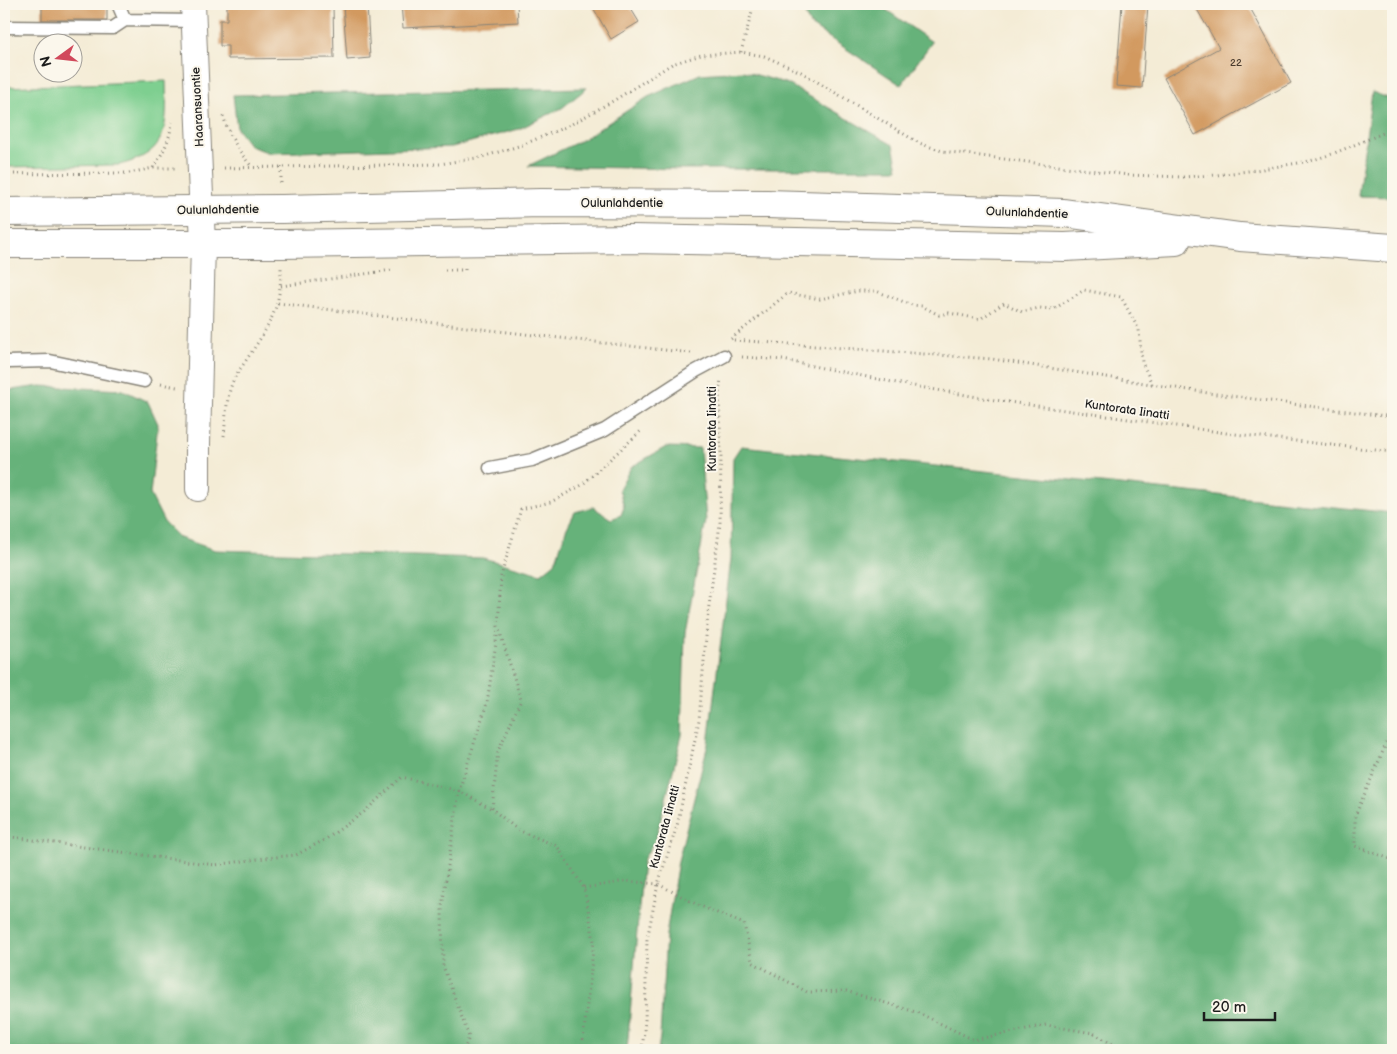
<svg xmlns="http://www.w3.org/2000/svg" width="1397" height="1054" font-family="'Balsamiq Sans',sans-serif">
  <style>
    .green { fill: #7ecf90; stroke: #4d7656 }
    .forest { fill: #66b27a; stroke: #41674b }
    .building { fill: #d2995f }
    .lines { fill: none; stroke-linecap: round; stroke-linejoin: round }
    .lane-casing { stroke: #888479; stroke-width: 15 }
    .street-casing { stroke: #888479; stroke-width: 26 }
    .secondary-casing { stroke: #888479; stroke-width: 30 }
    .path { stroke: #888479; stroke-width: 3; stroke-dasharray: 1 4; stroke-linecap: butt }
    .lane { stroke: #fff; stroke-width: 12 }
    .street { stroke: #fff; stroke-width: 24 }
    .secondary { stroke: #fff; stroke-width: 28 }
    .labels { text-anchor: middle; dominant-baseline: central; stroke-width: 4; stroke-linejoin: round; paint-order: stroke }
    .number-label { font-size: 10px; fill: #4a3b2d }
    .street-label { font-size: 12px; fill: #1c1c1c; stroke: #fbf7ec }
  </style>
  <rect width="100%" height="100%" fill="#fbf7ec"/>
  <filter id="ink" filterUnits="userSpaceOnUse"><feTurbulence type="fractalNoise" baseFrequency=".02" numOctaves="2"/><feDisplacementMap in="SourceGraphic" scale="10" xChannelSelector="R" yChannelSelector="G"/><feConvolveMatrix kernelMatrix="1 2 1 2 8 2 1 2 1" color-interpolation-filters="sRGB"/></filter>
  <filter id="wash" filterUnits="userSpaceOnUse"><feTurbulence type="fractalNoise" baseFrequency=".0096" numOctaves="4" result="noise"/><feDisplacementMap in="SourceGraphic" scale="20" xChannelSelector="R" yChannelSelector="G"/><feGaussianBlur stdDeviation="1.12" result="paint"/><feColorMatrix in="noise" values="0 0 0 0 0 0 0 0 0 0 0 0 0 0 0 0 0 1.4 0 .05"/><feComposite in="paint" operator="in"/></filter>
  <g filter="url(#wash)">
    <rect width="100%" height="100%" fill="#f4ecd6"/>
    <path class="green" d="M166 81C167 125 170 153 119 165L4 167V87Z"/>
    <path class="forest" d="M800 4H878L932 42 901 85 810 25Z
      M743 71 788 84 893 145 898 169H684L528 166 582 140 648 97 700 74Z
      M587 88 562 108 519 129 452 147 270 153 250 146 237 129 233 95Z
      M1372 92 1393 100V197L1358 196Z
      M40 386 123 390 148 402 158 424 150 494 164 522 180 538 215 550 483 558 541 574 555 563 566 530 575 512 593 507 611 519 621 515 624 507 619 489 631 467 666 447 700 448 706 521 685 633 682 735 656 838 643 860 627 1050H4V391Z
      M741 446 1393 513V1050H658L660 1037 666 935 678 861 708 744 731 559 733 458Z"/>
    <g id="blocks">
      <path class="building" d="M42 4H107V20H42Z
        M227 4 333 5 334 58 228 59V46H220V20H227Z
        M343 4H367L370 58 347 60Z
        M401 4H517L518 22 403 28Z
        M591 4H628L639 22 611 39Z
        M1122 4H1148L1142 88 1116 86Z
        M1194 4H1248L1291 83 1195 135 1164 78 1219 48Z"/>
    </g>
  </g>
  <g filter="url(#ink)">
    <use href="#blocks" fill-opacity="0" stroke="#888479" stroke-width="1"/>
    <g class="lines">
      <g class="lane-casing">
        <path id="lane" d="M118 4 125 20
          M4 27 113 28 125 20 193 21
          M4 364 8 362 50 361 144 381
          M490 468 532 460 605 430 696 371 724 356"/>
      </g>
      <g class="street-casing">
        <path id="street" d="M193 4 203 244 198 444V489"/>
      </g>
      <g class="secondary-casing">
        <path id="secondary" d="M4 212 282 209 540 203 767 204 1064 213 1240 237 1393 248
          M4 244H281L631 239 1065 247 1176 241"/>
      </g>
      <path class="path" d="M741 52 754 4
        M223 116C230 136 238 151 252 167
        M281 167V184
        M153 168C163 153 170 140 172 122
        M224 168 440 164 482 157 522 145 570 125 613 101 672 64 701 55 741 52 764 56 801 72 919 143 942 151 1128 175 1182 177 1216 175 1256 170 1310 161 1332 154 1393 129
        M4 174 129 173 153 168H177
        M445 270H465V266
        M281 286 392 270
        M278 303 490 330 691 353
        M731 339 788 293 820 299 858 291H876L912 305 922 306 939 315 949 313 980 319 1004 303 1022 312 1039 308 1054 309 1084 290 1121 297 1139 330 1142 362 1152 384
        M734 340 992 359 1208 393 1393 417
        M742 357 783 360 902 384 995 400 1226 433 1393 452
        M161 384 177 387
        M224 436C226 417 226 396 234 379 238 371 244 364 249 356 270 324 281 308 281 268
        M1393 719 1390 735 1355 816V846L1393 860
        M4 836 215 865 265 858 296 855 326 839 364 812 402 777 459 791 492 809
        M584 888 626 881 658 884 698 905 744 924 752 962 807 992 846 991 919 1013 974 1040 1046 1025 1093 1033 1123 1050
        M464 1050 469 1037 443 966 442 907 459 791 487 703 498 629
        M582 1050 594 941 584 888 557 846 518 830 492 809 498 751 521 700 498 626 501 576 521 509 551 502 582 485 643 429
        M642 1050 645 1022 647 940 658 884 677 826 699 720 708 613 720 524 721 454 719 393 721 379"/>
      <use href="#lane" class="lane"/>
      <use href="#street" class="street"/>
      <use href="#secondary" class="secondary"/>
    </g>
  </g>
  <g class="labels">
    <g class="number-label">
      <text x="1236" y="63">22</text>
    </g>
    <g class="street-label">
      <text transform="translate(198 107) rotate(-93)">Haaransuontie</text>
      <text x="622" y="203">Oulunlahdentie</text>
      <text transform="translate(218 210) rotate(-1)">Oulunlahdentie</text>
      <text transform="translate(1027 213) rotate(2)">Oulunlahdentie</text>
      <text transform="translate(1127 410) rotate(8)">Kuntorata Iinatti</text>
      <text transform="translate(712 429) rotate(-90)">Kuntorata Iinatti</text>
      <text transform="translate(665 827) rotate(-75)">Kuntorata Iinatti</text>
    </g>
  </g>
  <rect width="1397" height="1054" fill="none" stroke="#fbf7ec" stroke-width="20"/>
  <g transform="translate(58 58) rotate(255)"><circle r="24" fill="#fbf7ec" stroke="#a29f99"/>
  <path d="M0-4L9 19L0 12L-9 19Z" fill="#d1495b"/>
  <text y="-8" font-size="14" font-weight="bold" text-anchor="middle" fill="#1c1c1c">N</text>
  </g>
  <path d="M1204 1012v8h71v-8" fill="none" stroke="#1c1c1c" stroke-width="2.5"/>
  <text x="1212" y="1012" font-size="15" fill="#1c1c1c" stroke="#fbf7ec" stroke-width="4" paint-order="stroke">20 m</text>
</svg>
